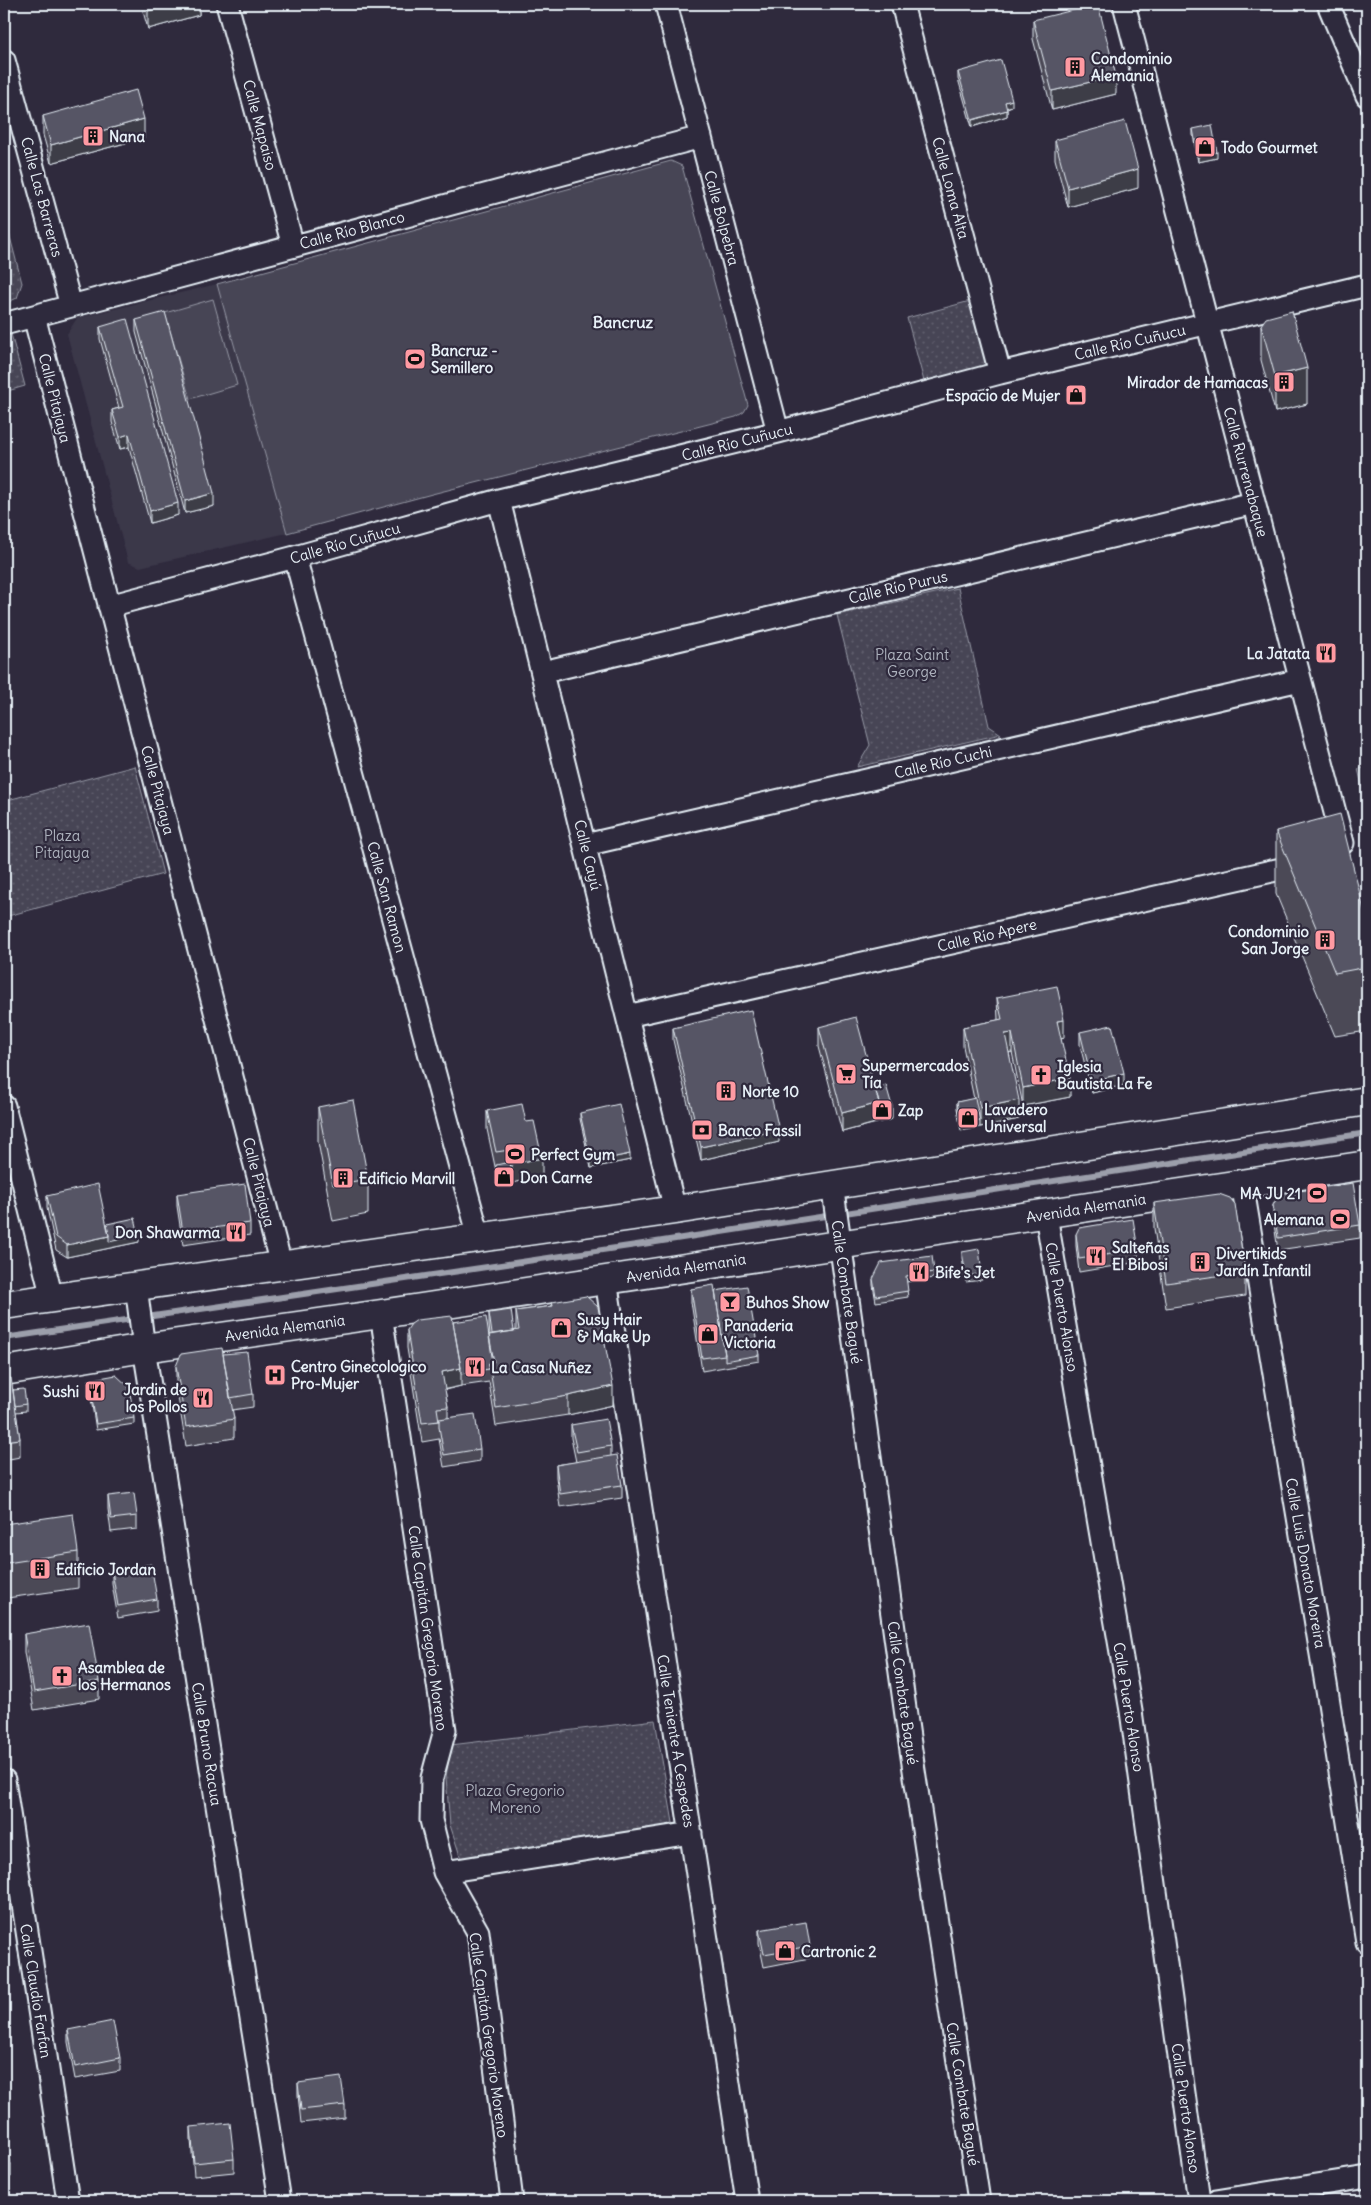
<svg xmlns="http://www.w3.org/2000/svg" width="1371" height="2205" font-family="Delius,sans-serif">
  <style>
    .built { fill: #3b3749 }
    .grass { fill: #464455; stroke: #979aa6 }
    .park { fill: url(#park-dots); stroke: #979aa6 }
    .lines { fill: none; stroke-linecap: round; stroke-linejoin: round }
    .stream { stroke: #9c9fab; stroke-width: 6 }
    .street-casing { stroke: #e8f1f8; stroke-width: 25 }
    .secondary-casing { stroke: #e8f1f8; stroke-width: 31 }
    .street { stroke: #2f2a3d; stroke-width: 21 }
    .secondary { stroke: #2f2a3d; stroke-width: 28 }
    .wall { fill: #4b4957; stroke: #e8f1f8 }
    .shaded-wall { fill: #3d3c47; stroke: #e8f1f8 }
    .building { fill: #575565; stroke: #e8f1f8 }
    .labels { text-anchor: middle; dominant-baseline: central; stroke-width: 4.5; stroke-linejoin: round; paint-order: stroke }
    .poi-label { font-size: 15px; font-weight: bold; fill: #e8f1f8; stroke: #2f2a3d; text-anchor: start }
    .street-label { font-size: 15px; fill: #e8f1f8; stroke: #2f2a3d }
    .park-label { font-size: 15px; fill: #afb4bf; stroke: #2f2a3d }
    .neighbourhood-label { font-size: 16px; font-weight: bold; fill: #e8f1f8; stroke: #2f2a3d }
  </style>
  <defs>
    <pattern id="park-dots" width="8" height="8" patternUnits="userSpaceOnUse" patternTransform="scale(1.25)"><rect width="8" height="8" fill="#464455"/><path d="M2 2h.1M6 6h.1" fill="none" stroke="#615f6e" stroke-width="1.8" stroke-linecap="round"/></pattern>
  </defs>
  <rect width="100%" height="100%" fill="#2f2a3d"/>
  <filter id="ink" filterUnits="userSpaceOnUse"><feTurbulence type="fractalNoise" baseFrequency=".02" numOctaves="2"/><feDisplacementMap in="SourceGraphic" scale="10" xChannelSelector="R" yChannelSelector="G"/><feConvolveMatrix kernelMatrix="1 2 1 2 8 2 1 2 1" color-interpolation-filters="sRGB"/></filter>
  <g filter="url(#ink)">
    <path class="built" d="M217 284 287 533 140 567 128 562 67 334 77 318Z"/>
    <path class="grass" d="M671 161 682 166 748 405 744 412 736 417 432 494 287 533 217 284Z
      M213 299 237 385 190 399 165 313Z
      M1367 767V806L1358 769Z"/>
    <path class="park" d="M4 214 22 283 17 298 4 304Z
      M974 300 990 356 980 370 925 385 907 318Z
      M10 330 25 386 4 392V331Z
      M958 588 989 726 1001 734 857 767 870 745 837 615Z
      M135 766 163 874 4 917V801Z
      M655 1720 675 1834 464 1868 450 1825 446 1777 451 1745Z"/>
    <g class="lines">
      <path class="stream" d="M4 1338 643 1244 1367 1133"/>
      <g class="street-casing">
        <path id="street" d="M227 4 293 246
          M666 4 778 432
          M902 4 1000 373
          M1124 4 1343 843
          M1328 4 1367 96
          M4 60 71 306
          M34 316 281 1265
          M4 324 701 137
          M499 500 675 1210
          M295 557 479 1237
          M109 606 295 557 499 500 778 432 1000 373 1367 285
          M543 672 1254 503
          M585 845 1300 680
          M627 1016 1303 864
          M4 1106 52 1298
          M1242 1183 1326 1684 1367 1942
          M832 1184 909 1737 979 2201
          M1046 1215 1131 1711 1199 2201
          M606 1280 747 2201
          M136 1286 144 1348 280 2201
          M381 1314 445 1730 432 1778 431 1820 444 1872 478 1932 512 2201
          M4 1780 68 2201
          M444 1872 691 1833
          M1216 2201 1367 2177"/>
      </g>
      <g class="secondary-casing">
        <path id="secondary" d="M4 1305 675 1210 1367 1101
          M4 1371 144 1348 381 1314 1367 1165"/>
      </g>
      <use href="#street" class="street"/>
      <use href="#secondary" class="secondary"/>
    </g>
    <path class="wall" d="M142 4H199V15L148 29 142 8Z
      M1033 20 1116 94 1052 110 1033 39Z
      M958 72 1012 106 1007 108V116L972 127 958 79Z
      M43 116 144 138 51 163 43 135Z
      M1193 129 1217 158 1198 162 1193 135Z
      M1055 140 1138 188 1068 207 1055 159Z
      M136 320 214 506 185 513 136 332Z
      M1261 325 1307 404 1275 412 1261 360Z
      M100 327 178 515 150 523 129 447 120 449 112 422V410L119 408 100 339Z
      M1276 831 1367 922V1031L1335 1036 1276 894Z
      M997 998 1064 1038 1061 1039 1070 1097 1023 1106 1012 1052H1009L1019 1119 961 1131 957 1108V1102L974 1099 963 1046V1027L998 1020Z
      M819 1027 875 1088 892 1119 842 1132 819 1046Z
      M673 1028 779 1142 701 1160 673 1040Z
      M1080 1032 1124 1085 1092 1093 1080 1045Z
      M318 1107 368 1179V1214L333 1221 318 1142Z
      M487 1111 526 1122 542 1177 499 1185 487 1129Z
      M580 1113 630 1160 591 1168 580 1119Z
      M4 1193 8 1222V1246L4 1247Z
      M177 1194 250 1223V1235L183 1245 177 1206Z
      M47 1196 107 1224 139 1242 67 1257 56 1250 47 1208Z
      M1154 1203 1245 1272V1296L1166 1308 1154 1228Z
      M1273 1205 1360 1225V1238L1278 1250 1273 1218Z
      M1076 1234 1138 1250V1262L1079 1272 1076 1246Z
      M962 1252 982 1274V1280L966 1282 962 1258Z
      M934 1272V1278L906 1282 908 1297 876 1302 873 1285V1279Z
      M691 1289 715 1291 759 1355V1361L702 1371 691 1302Z
      M552 1302 613 1405 568 1415 496 1426 489 1382 461 1386 445 1390 448 1407V1418L480 1449V1461L444 1467 439 1439 422 1442 407 1348V1330L453 1322 489 1339V1335H490L489 1325V1313L514 1331H516V1311L552 1306Z
      M223 1354 253 1394V1407L232 1410 234 1419V1438L186 1446 176 1385V1366Z
      M4 1379 26 1404V1411L16 1412 20 1439V1457L4 1460Z
      M89 1380 134 1418V1424L96 1430 89 1386Z
      M571 1425 611 1446V1456L622 1485V1498L560 1507 556 1477V1465L576 1462 571 1438Z
      M108 1496 137 1516V1529L111 1532 108 1509Z
      M4 1524 78 1552V1588L7 1598 4 1577Z
      M112 1571 157 1599V1611L118 1618 112 1584Z
      M24 1634 99 1681V1699L34 1710 24 1652Z
      M759 1930 810 1946V1958L764 1967 759 1943Z
      M68 2030 120 2058V2071L75 2079 68 2042Z
      M298 2083 345 2105V2118L301 2123 298 2095Z
      M191 2127 234 2159V2172L194 2176 191 2140Z
      M4 2131 11 2165V2177L4 2178Z"/>
    <path class="shaded-wall" d="M173 4H199V15L148 29V11Z
      M1116 76V94L1052 110V91Z
      M1012 100V106L1005 108V102Z
      M1007 110V116L972 127V120Z
      M144 119V138L51 163V145Z
      M1217 152V158L1198 162V156Z
      M1138 169V188L1068 207V188Z
      M1307 368V404L1275 412V376Z
      M129 434V447L120 449V437Z
      M214 493V506L185 513V501Z
      M178 503V515L150 523V511Z
      M1064 1020V1038L1057 1040V1021Z
      M1012 1033V1052L1005 1053V1034Z
      M1124 1073V1085L1092 1093V1081Z
      M1070 1078V1097L1023 1106V1088Z
      M1019 1100V1119L980 1127V1108Z
      M879 1103V1122L842 1132V1113Z
      M892 1106V1119L879 1122V1109Z
      M779 1130V1142L701 1160V1147Z
      M630 1154V1160L591 1168V1162Z
      M542 1158V1177L512 1183V1164Z
      M139 1235V1242L67 1257V1245L109 1236Z
      M461 1368V1386L442 1390V1372Z
      M613 1386V1405L568 1415V1396Z"/>
    <path class="building" d="M146 4H173L148 11Z
      M1098 4 1116 76 1052 91 1033 20Z
      M1001 60 1012 100 1005 102 1007 110 972 120 958 72Z
      M136 90 144 119 51 145 43 116Z
      M1125 121 1138 169 1068 188 1055 140Z
      M1212 125 1217 152 1198 156 1193 129Z
      M1292 311 1307 368 1275 376 1261 325 1266 318Z
      M165 312 214 493 185 501 136 320Z
      M127 319 178 503 150 511 129 434 120 437 112 410 123 407 100 327Z
      M1340 814 1367 922V967L1335 973 1276 831Z
      M1057 986 1064 1020 1057 1021 1070 1078 1023 1088 1012 1033 1005 1034 1019 1100 980 1108 963 1027 1002 1019 997 998Z
      M751 1010 779 1130 701 1147 673 1028Z
      M856 1017 879 1103 842 1113 819 1027Z
      M1112 1025 1124 1073 1092 1081 1080 1032Z
      M886 1085 892 1106 879 1109V1103L875 1088Z
      M975 1098 980 1121 961 1124 957 1102Z
      M353 1100 368 1179 333 1185 318 1107Z
      M522 1104 526 1122 534 1121 542 1158 512 1164 510 1150 496 1152 487 1111Z
      M619 1104 630 1154 591 1162 580 1113Z
      M510 1162 512 1176 499 1179 496 1165Z
      M1353 1183 1360 1225 1278 1238 1273 1205 1279 1194Z
      M98 1184 109 1236 67 1245 56 1237 47 1196Z
      M245 1184 250 1223 183 1232 177 1194Z
      M4 1193 8 1222H4Z
      M1219 1194 1230 1198 1235 1204 1245 1272 1166 1283 1154 1203Z
      M135 1218 139 1235 109 1242V1236L107 1224Z
      M1133 1219 1138 1250 1079 1259 1076 1234 1079 1228Z
      M979 1249 982 1274 966 1276 962 1252Z
      M932 1256 934 1272 906 1276 908 1291 876 1296 873 1279 881 1263Z
      M714 1285 725 1355 702 1358 691 1289Z
      M747 1286 759 1355 725 1361V1355L715 1291Z
      M586 1296 598 1307 613 1386 568 1396 496 1408 489 1363 494 1362 489 1335 519 1330 516 1311 553 1306 552 1302Z
      M511 1310 514 1331 492 1334 489 1313Z
      M452 1316 461 1368 442 1372 448 1407 437 1408 439 1421 422 1423 407 1330 411 1324 417 1320Z
      M486 1317 493 1363H489V1369L461 1374V1368L453 1322Z
      M222 1348 234 1419 186 1427 176 1366 181 1354Z
      M247 1352 253 1394 230 1398 223 1354Z
      M116 1375 129 1387 134 1418 96 1424 89 1380Z
      M11 1378 20 1439 4 1441V1379Z
      M24 1389 26 1404 15 1406 13 1390Z
      M475 1414 480 1449 444 1455 439 1427V1419Z
      M606 1419 611 1446 577 1452 571 1425Z
      M617 1455 622 1485 560 1494 556 1465Z
      M134 1493 137 1516 111 1519 108 1496Z
      M73 1514 78 1552 7 1563 4 1542V1524Z
      M151 1564 157 1599 118 1606 112 1571Z
      M89 1623 99 1681 34 1692 24 1634Z
      M806 1922 810 1946 764 1954 759 1930Z
      M113 2021 120 2058 75 2067 68 2030Z
      M341 2077 345 2105 301 2110 298 2083Z
      M230 2123 234 2159 194 2163 191 2127Z
      M4 2131 11 2165 4 2166Z"/>
  </g>
  <defs>
    <g id="building-square" transform="scale(1.125)"><rect x="-9" y="-9" width="18" height="18" rx="4" fill="#ff9aa2" stroke="#2f2a3d"/><path d="M-4-6H4V6H1V3H-1V6H-4ZM-2.5-4.3h1.7v1.8h-1.7ZM.8-4.3h1.7v1.8H.8ZM-2.5-1h1.7V.8h-1.7ZM.8-1h1.7V.8H.8Z" fill="#111"/></g>
    <g id="shop-square" transform="scale(1.125)"><rect x="-9" y="-9" width="18" height="18" rx="4" fill="#ff9aa2" stroke="#2f2a3d"/><path d="M-5-2.5h2.3a2.7 3.5 0 0 1 5.4 0H5L5.5 6h-11ZM-1.5-2.5h3a1.5 2.3 0 0 0-3 0Z" fill="#111"/></g>
    <g id="stadium-square" transform="scale(1.125)"><rect x="-9" y="-9" width="18" height="18" rx="4" fill="#ff9aa2" stroke="#2f2a3d"/><path d="M0-5a6.5 5 0 1 0 0 10a6.5 5 0 1 0 0-10ZM-3.5-1.8h7v3.6h-7Z" fill="#111"/></g>
    <g id="restaurant-square" transform="scale(1.125)"><rect x="-9" y="-9" width="18" height="18" rx="4" fill="#ff9aa2" stroke="#2f2a3d"/><path d="M-5-6h1v4h1v-4h1v4h1v-4h1v5L-1.5 .5V6h-2V.5L-5-1ZM5-6V6H3V1.5H1.5Q1.5-4 5-6Z" fill="#111"/></g>
    <g id="supermarket-square" transform="scale(1.125)"><rect x="-9" y="-9" width="18" height="18" rx="4" fill="#ff9aa2" stroke="#2f2a3d"/><path d="M-6-5.5h2.5l.6 2H6L4.5 2H-2.5L-4.4-4H-6ZM-1.5 3.2a1.3 1.3 0 1 0 .1 0ZM3 3.2a1.3 1.3 0 1 0 .1 0Z" fill="#111"/></g>
    <g id="church-square" transform="scale(1.125)"><rect x="-9" y="-9" width="18" height="18" rx="4" fill="#ff9aa2" stroke="#2f2a3d"/><path d="M-1.2-6h2.4v3.5h3.3v2.4h-3.3V6h-2.4V-.1h-3.3v-2.4h3.3Z" fill="#111"/></g>
    <g id="bank-square" transform="scale(1.125)"><rect x="-9" y="-9" width="18" height="18" rx="4" fill="#ff9aa2" stroke="#2f2a3d"/><path d="M-6-4H6V4H-6ZM0-2.3a2.3 2.3 0 1 0 0 4.6a2.3 2.3 0 1 0 0-4.6Z" fill="#111"/></g>
    <g id="bar-square" transform="scale(1.125)"><rect x="-9" y="-9" width="18" height="18" rx="4" fill="#ff9aa2" stroke="#2f2a3d"/><path d="M-6-5H6L.8 .8V4.5H3.5V6h-7V4.5H-.8V.8Z" fill="#111"/></g>
    <g id="hospital-square" transform="scale(1.125)"><rect x="-9" y="-9" width="18" height="18" rx="4" fill="#ff9aa2" stroke="#2f2a3d"/><path d="M-5-5h3v3.5h4V-5h3V5h-3V1.5h-4V5h-3Z" fill="#111"/></g>
  </defs>
  <g fill-rule="evenodd">
    <use href="#building-square" x="1075" y="67"/>
    <use href="#building-square" x="93" y="136"/>
    <use href="#shop-square" x="1205" y="147"/>
    <use href="#stadium-square" x="415" y="359"/>
    <use href="#building-square" x="1284" y="382"/>
    <use href="#shop-square" x="1076" y="395"/>
    <use href="#restaurant-square" x="1326" y="653"/>
    <use href="#building-square" x="1325" y="940"/>
    <use href="#supermarket-square" x="846" y="1074"/>
    <use href="#church-square" x="1041" y="1075"/>
    <use href="#building-square" x="726" y="1091"/>
    <use href="#shop-square" x="882" y="1110"/>
    <use href="#shop-square" x="968" y="1118"/>
    <use href="#bank-square" x="702" y="1130"/>
    <use href="#stadium-square" x="515" y="1154"/>
    <use href="#shop-square" x="504" y="1177"/>
    <use href="#building-square" x="343" y="1178"/>
    <use href="#stadium-square" x="1317" y="1193"/>
    <use href="#stadium-square" x="1340" y="1219"/>
    <use href="#restaurant-square" x="236" y="1232"/>
    <use href="#restaurant-square" x="1096" y="1256"/>
    <use href="#building-square" x="1200" y="1262"/>
    <use href="#restaurant-square" x="919" y="1272"/>
    <use href="#bar-square" x="730" y="1302"/>
    <use href="#shop-square" x="561" y="1328"/>
    <use href="#shop-square" x="708" y="1334"/>
    <use href="#restaurant-square" x="475" y="1367"/>
    <use href="#hospital-square" x="275" y="1375"/>
    <use href="#restaurant-square" x="95" y="1391"/>
    <use href="#restaurant-square" x="203" y="1398"/>
    <use href="#building-square" x="40" y="1569"/>
    <use href="#church-square" x="62" y="1676"/>
    <use href="#shop-square" x="785" y="1951"/>
  </g>
  <g class="labels">
    <g class="poi-label">
      <text x="1091" y="58">Condominio<tspan x="1091" dy="17">Alemania</tspan></text>
      <text x="109" y="136">Nana</text>
      <text x="1221" y="147">Todo Gourmet</text>
      <text x="431" y="350">Bancruz -<tspan x="431" dy="17">Semillero</tspan></text>
      <text x="1268" y="382" text-anchor="end">Mirador de Hamacas</text>
      <text x="1060" y="395" text-anchor="end">Espacio de Mujer</text>
      <text x="1310" y="653" text-anchor="end">La Jatata</text>
      <text x="1309" y="931" text-anchor="end">Condominio<tspan x="1309" dy="17">San Jorge</tspan></text>
      <text x="862" y="1065">Supermercados<tspan x="862" dy="17">Tía</tspan></text>
      <text x="1057" y="1066">Iglesia<tspan x="1057" dy="17">Bautista La Fe</tspan></text>
      <text x="742" y="1091">Norte 10</text>
      <text x="984" y="1109">Lavadero<tspan x="984" dy="17">Universal</tspan></text>
      <text x="898" y="1110">Zap</text>
      <text x="718" y="1130">Banco Fassil</text>
      <text x="531" y="1154">Perfect Gym</text>
      <text x="520" y="1177">Don Carne</text>
      <text x="359" y="1178">Edificio Marvill</text>
      <text x="1301" y="1193" text-anchor="end">MA JU 21</text>
      <text x="1324" y="1219" text-anchor="end">Alemana</text>
      <text x="220" y="1232" text-anchor="end">Don Shawarma</text>
      <text x="1112" y="1247">Salteñas<tspan x="1112" dy="17">El Bibosi</tspan></text>
      <text x="1216" y="1253">Divertikids<tspan x="1216" dy="17">Jardín Infantil</tspan></text>
      <text x="935" y="1272">Bife's Jet</text>
      <text x="746" y="1302">Buhos Show</text>
      <text x="577" y="1319">Susy Hair<tspan x="577" dy="17">&amp; Make Up</tspan></text>
      <text x="724" y="1325">Panaderia<tspan x="724" dy="17">Victoria</tspan></text>
      <text x="291" y="1366">Centro Ginecologico<tspan x="291" dy="17">Pro-Mujer</tspan></text>
      <text x="491" y="1367">La Casa Nuñez</text>
      <text x="187" y="1389" text-anchor="end">Jardin de<tspan x="187" dy="17">los Pollos</tspan></text>
      <text x="79" y="1391" text-anchor="end">Sushi</text>
      <text x="56" y="1569">Edificio Jordan</text>
      <text x="78" y="1667">Asamblea de<tspan x="78" dy="17">los Hermanos</tspan></text>
      <text x="801" y="1951">Cartronic 2</text>
    </g>
    <g class="street-label">
      <text transform="translate(260 125) rotate(75)">Calle Mapaiso</text>
      <text transform="translate(951 188) rotate(75)">Calle Loma Alta</text>
      <text transform="translate(42 197) rotate(75)">Calle Las Barreras</text>
      <text transform="translate(722 218) rotate(75)">Calle Bolpebra</text>
      <text transform="translate(352 230) rotate(-15)">Calle Río Blanco</text>
      <text transform="translate(1130 342) rotate(-13)">Calle Río Cuñucu</text>
      <text transform="translate(55 398) rotate(76)">Calle Pitajaya</text>
      <text transform="translate(737 442) rotate(-14)">Calle Río Cuñucu</text>
      <text transform="translate(1246 472) rotate(75)">Calle Rurrenabaque</text>
      <text transform="translate(345 543) rotate(-16)">Calle Río Cuñucu</text>
      <text transform="translate(898 587) rotate(-13)">Calle Río Purus</text>
      <text transform="translate(943 762) rotate(-13)">Calle Río Cuchi</text>
      <text transform="translate(158 790) rotate(75)">Calle Pitajaya</text>
      <text transform="translate(588 855) rotate(76)">Calle Cayú</text>
      <text transform="translate(387 897) rotate(75)">Calle San Ramon</text>
      <text transform="translate(987 935) rotate(-13)">Calle Río Apere</text>
      <text transform="translate(259 1182) rotate(76)">Calle Pitajaya</text>
      <text transform="translate(1086 1208) rotate(-9)">Avenida Alemania</text>
      <text transform="translate(686 1268) rotate(-9)">Avenida Alemania</text>
      <text transform="translate(847 1292) rotate(82)">Calle Combate Bagué</text>
      <text transform="translate(1062 1307) rotate(80)">Calle Puerto Alonso</text>
      <text transform="translate(285 1328) rotate(-8)">Avenida Alemania</text>
      <text transform="translate(1306 1563) rotate(80)">Calle Luis Donato Moreira</text>
      <text transform="translate(428 1628) rotate(82)">Calle Capitán Gregorio Moreno</text>
      <text transform="translate(903 1693) rotate(82)">Calle Combate Bagué</text>
      <text transform="translate(1129 1707) rotate(81)">Calle Puerto Alonso</text>
      <text transform="translate(676 1741) rotate(81)">Calle Teniente A Cespedes</text>
      <text transform="translate(207 1744) rotate(81)">Calle Bruno Racua</text>
      <text transform="translate(36 1991) rotate(81)">Calle Claudio Farfan</text>
      <text transform="translate(489 2035) rotate(82)">Calle Capitán Gregorio Moreno</text>
      <text transform="translate(963 2094) rotate(81)">Calle Combate Bagué</text>
      <text transform="translate(1186 2108) rotate(82)">Calle Puerto Alonso</text>
    </g>
    <g class="park-label">
      <text x="912" y="654">Plaza Saint<tspan x="912" dy="17">George</tspan></text>
      <text x="62" y="835">Plaza<tspan x="62" dy="17">Pitajaya</tspan></text>
      <text x="515" y="1790">Plaza Gregorio<tspan x="515" dy="17">Moreno</tspan></text>
    </g>
    <g class="neighbourhood-label">
      <text x="623" y="322">Bancruz</text>
    </g>
  </g>
  <rect width="1371" height="2205" fill="none" stroke="#2f2a3d" stroke-width="20"/>
  <rect x="10" y="10" width="1351" height="2185" fill="none" stroke="#e8f1f8" stroke-width="2" filter="url(#ink)"/>
</svg>
